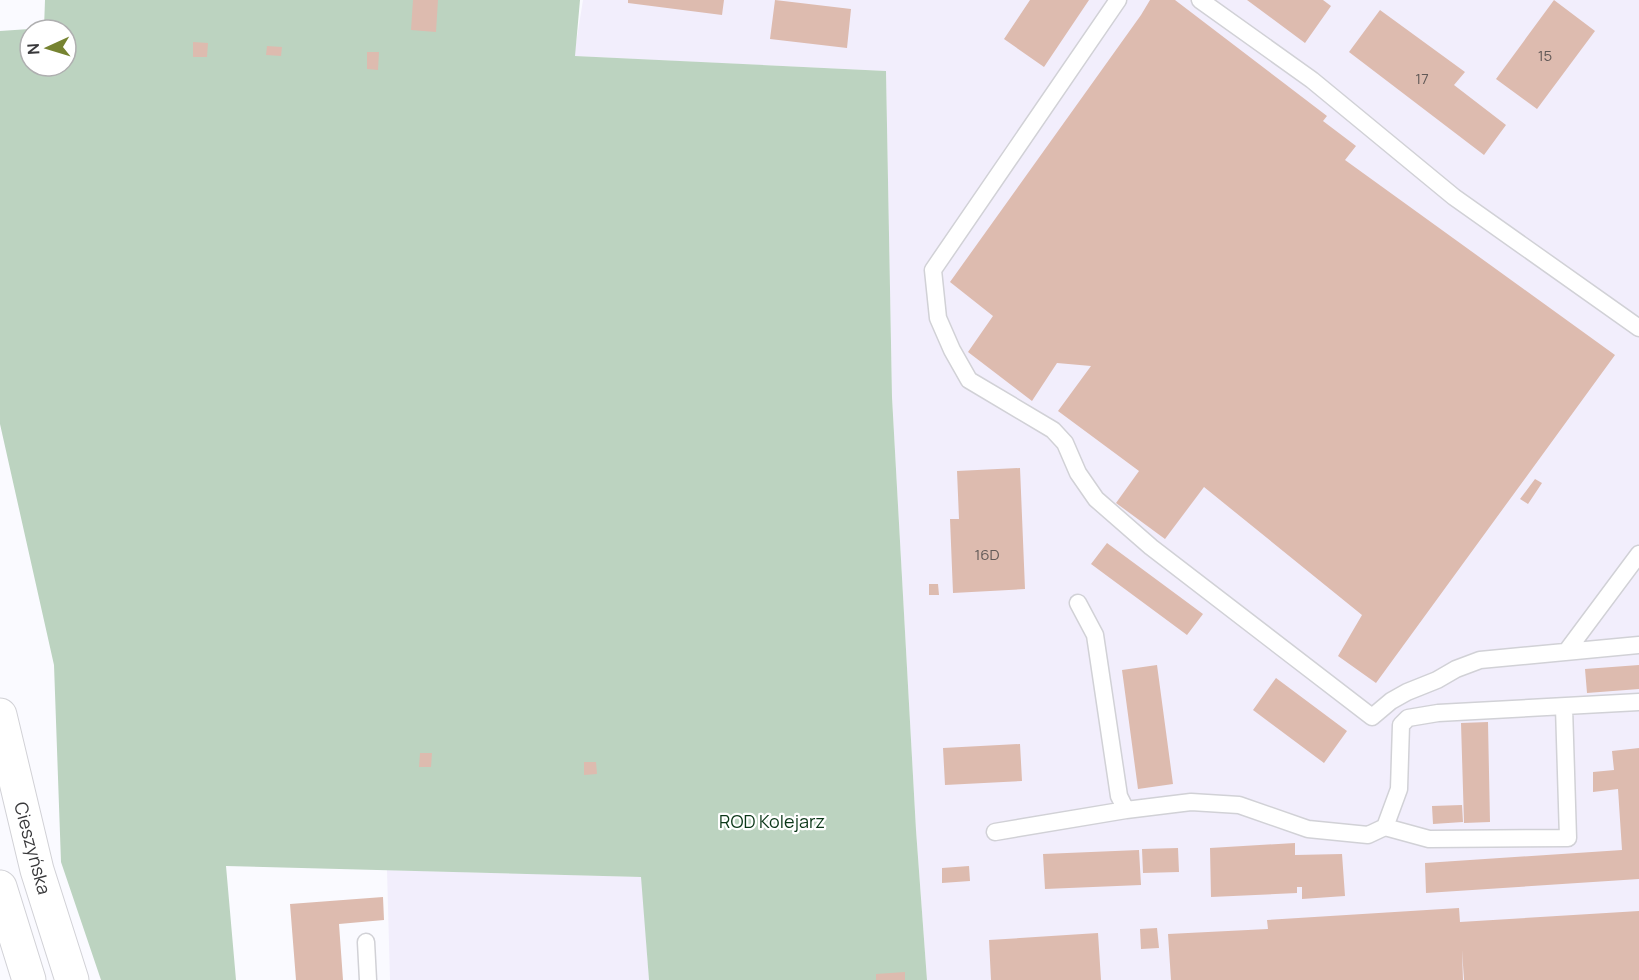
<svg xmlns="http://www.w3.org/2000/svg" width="1639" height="980" font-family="Manrope,sans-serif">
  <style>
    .industrial { fill: #f2eefc }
    .green { fill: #bcd3c0; fill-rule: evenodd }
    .building { fill: #ddbbaf }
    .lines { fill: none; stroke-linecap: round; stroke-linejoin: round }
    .service-casing { stroke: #d1d1d6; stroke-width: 19 }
    .primary-casing { stroke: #d1d1d6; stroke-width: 35 }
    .service { stroke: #fff; stroke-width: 16 }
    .primary { stroke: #fff; stroke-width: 33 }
    .labels { text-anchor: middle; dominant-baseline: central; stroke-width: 4.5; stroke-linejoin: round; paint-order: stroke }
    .number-label { font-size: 15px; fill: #615957 }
    .park-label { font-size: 18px; fill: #0b3718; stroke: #fff }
    .street-label { font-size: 18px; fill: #38383a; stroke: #fff }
  </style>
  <rect width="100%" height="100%" fill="#fafaff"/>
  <path class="industrial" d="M583 0H1639V980H927L916 830 892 397 886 71 574 56Z
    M387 870 642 877 649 980H390Z"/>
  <path class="green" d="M45 0H580L575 56 886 71 892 397 916 830 927 980H649L641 877 226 866 236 980H101L61 862 54 665 0 424V31L44 28ZM30 30H66V66H30Z"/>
  <path class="building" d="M413 0H438L436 32 411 30Z
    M628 0H724L722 15 628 3Z
    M775 0 851 9 847 48 770 39Z
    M1030 0H1089L1044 67 1004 39Z
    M1150 0H1175L1327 116 1323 121 1356 146 1345 160 1615 355 1376 683 1338 656 1362 615 1204 487 1165 539 1116 503 1139 471 1058 411 1091 366 1057 363 1032 401 968 352 993 316 950 282 1141 15Z
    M1247 0H1323L1331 6 1305 43Z
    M1554 0 1595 31 1537 109 1496 79Z
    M1380 10 1465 72 1454 85 1506 125 1484 155 1349 52Z
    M193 42 208 43 207 57H193Z
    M267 46 282 47 281 56 266 55Z
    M367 52H379L378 70 367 69Z
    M1020 468 1025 589 953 593 950 519H959L957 471Z
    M1535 479 1542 483 1528 504 1520 499Z
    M1107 543 1203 614 1187 635 1091 564Z
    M929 584H938L939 595H929Z
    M1157 665 1173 784 1138 789 1122 670Z
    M1639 665V689L1587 693 1585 669Z
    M1276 678 1347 731 1324 763 1253 710Z
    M1488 722 1490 822 1464 823 1461 723Z
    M1020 744 1022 781 945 785 943 748Z
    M1639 748V879L1426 893 1425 863 1622 850 1618 789 1593 792V772L1614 770 1612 751Z
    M420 753H432L431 767H419Z
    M584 762H596L597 774 584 775Z
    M1462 805 1463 822 1433 824 1432 806Z
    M1295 843V855L1342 854 1345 896 1302 899V887H1297V893L1211 897 1210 848Z
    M1178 848 1179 872 1143 873 1142 849Z
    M1139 850 1141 885 1045 889 1043 854Z
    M969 866 970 881 942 883V868Z
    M383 897 384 920 339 924 343 980H296L290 904Z
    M1459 908 1460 922 1639 911V980H1464L1462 950 1463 980H1171L1168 934 1268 929 1267 920Z
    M1157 928 1159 948 1141 949 1140 929Z
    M1098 933 1101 980H991L989 940Z
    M905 972V980H876V974Z"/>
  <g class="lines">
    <g class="service-casing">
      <path id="service" d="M1118 0 933 270 938 318 952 350 969 380 1053 430 1065 443 1078 473 1096 499 1151 547 1372 717 1391 701 1407 692 1437 680 1456 669 1480 660 1639 645
        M1200 0 1312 80 1454 197 1639 328
        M1078 603 1095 635 1119 796 1126 810 1191 802 1239 805 1308 829 1368 835 1385 827 1399 789 1401 725 1408 718 1438 713 1639 702
        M1566 652 1639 554
        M1385 827 1429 839 1568 838 1564 707
        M995 832 1126 810
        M366 942 368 980"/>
    </g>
    <g class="primary-casing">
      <path id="primary" d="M0 715 37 870 72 980
        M0 887 29 980"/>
    </g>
    <use href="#service" class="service"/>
    <use href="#primary" class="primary"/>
  </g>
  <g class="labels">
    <g class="number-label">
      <text x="1545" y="55">15</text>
      <text x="1422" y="78">17</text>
      <text x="987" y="554">16D</text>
    </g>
    <g class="park-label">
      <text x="772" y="821">ROD Kolejarz</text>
    </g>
    <g class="street-label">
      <text transform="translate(33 848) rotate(75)">Cieszyńska</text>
    </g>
  </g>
  <g transform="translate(48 48) rotate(266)"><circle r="28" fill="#ffffff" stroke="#afafb0" stroke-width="1.5"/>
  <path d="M0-4.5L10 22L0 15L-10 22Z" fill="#768331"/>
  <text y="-9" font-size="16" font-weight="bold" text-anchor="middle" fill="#38383a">N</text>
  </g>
</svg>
